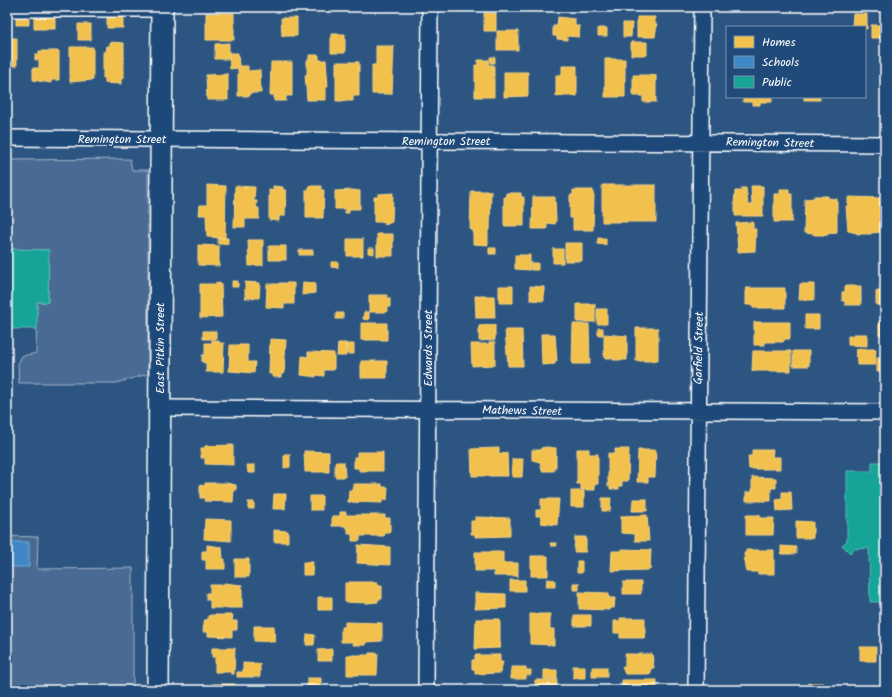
<svg xmlns="http://www.w3.org/2000/svg" width="892" height="697" font-family="Kalam,sans-serif">
  <style>
    .green { fill: #486b92; stroke: #a4b5c8 }
    .homes { fill: #f2c14e; stroke: #f6d483 }
    .schools { fill: #3f88c5; stroke: #79acd6 }
    .public { fill: #17a398; stroke: #5dbfb7 }
    .lines { fill: none; stroke-linecap: round; stroke-linejoin: round }
    .street-casing { stroke: #fff; stroke-width: 18 }
    .secondary-casing { stroke: #fff; stroke-width: 24 }
    .street { stroke: #1f4a7a; stroke-width: 15 }
    .secondary { stroke: #1f4a7a; stroke-width: 21 }
    .labels { text-anchor: middle; dominant-baseline: central; stroke-width: 4; stroke-linejoin: round; paint-order: stroke }
    .street-label { font-size: 12px; fill: #fff; stroke: #1f4a7a }
  </style>
  <rect width="100%" height="100%" fill="#2c5582"/>
  <filter id="ink" filterUnits="userSpaceOnUse"><feTurbulence type="fractalNoise" baseFrequency=".025" numOctaves="2"/><feDisplacementMap in="SourceGraphic" scale="8" xChannelSelector="R" yChannelSelector="G"/><feConvolveMatrix kernelMatrix="1 2 1 2 8 2 1 2 1" color-interpolation-filters="sRGB"/></filter>
  <g filter="url(#ink)">
    <path class="green" d="M130 159 132 170H148V374L116 383H19L18 364 22 356 36 353 37 302H48V250L7 249V160Z
      M7 536 38 537 37 569 133 568V690H7Z"/>
    <path class="homes" d="M16 10H29V25H16Z
      M107 12H123V28H107Z
      M206 13H234V40H206Z
      M484 13H496V31H484Z
      M853 14H867V29H865V27H852Z
      M34 15 55 17V29H34Z
      M558 17 575 19V26H580L579 37 567 36V40L557 39V36H553V26H557Z
      M637 17H655V24H657L655 37H637Z
      M281 18H297V36H282Z
      M623 23H632L631 37H623Z
      M78 24H91V40H78Z
      M871 25H885V38H871Z
      M598 28H607V36H598Z
      M497 31H518V50H497Z
      M331 34H345V53H331Z
      M7 38H17V66H7Z
      M110 42 124 43V78L121 79V84L105 83V78H103V52H106L107 46H110Z
      M631 42H647V55H631Z
      M229 43V59H215V44Z
      M376 46H394L392 94H372V65H376Z
      M70 47H93V80L70 82Z
      M39 51H59V80H51V83L33 80V68H39V60H35V54H39Z
      M229 53H238L239 66H248V71L260 70 261 93H250V96H238V68L230 69Z
      M309 55H319V60H326L328 87H326V100H307L305 75H307V60H309Z
      M490 57H495V63H490Z
      M605 59H625V97H605Z
      M478 60H489L488 65H494V97H475V65H478Z
      M271 62H292V96H286V101H274V95H270Z
      M336 62H359V96H353V101H336Z
      M562 66H577V96H556V75H562Z
      M504 72H528V96L504 97Z
      M228 74V100H207L206 75Z
      M633 75H656V102H643V96H633Z
      M743 97H772V102H760V105H752V102H743Z
      M804 97H820V100H804Z
      M207 185 226 186 225 238 207 237 206 215H199L200 205H207Z
      M602 185H656V222H602Z
      M235 186 255 187 254 201H257L256 208H259V219H245V227H234Z
      M273 186 283 187V190H286L285 216H279V221L269 220V190H273Z
      M309 186H321V190H324L323 218H306V190H309Z
      M751 186H763V216H735V204H734L735 191H742L741 188H746L748 205H752Z
      M780 189H789V194H792V222H774V194H780Z
      M353 190 360 191V209H349V213H345V209H335V191Z
      M573 190H593V195H594L593 230H573V218H570V195H573Z
      M471 191H491L490 230H488V245L473 244V230H470Z
      M393 193 392 222 385 225V222H374V197H378V194Z
      M506 193H521V197H524V226H504V197H506Z
      M814 196H828V198L837 199V232L828 233V235H814V234L804 233 805 199 814 198Z
      M533 197H555L556 220 555 224 547 223V229H532Z
      M850 197 881 198V232L871 233V234H857V233L848 231 846 206H848V198Z
      M753 222V229H756L755 251 738 252 736 223Z
      M377 234H393V256H377Z
      M218 238H228V244H218Z
      M598 238H606V245L597 244Z
      M347 239H363V256H347Z
      M248 240H263V265L249 266Z
      M565 243H582V261H565Z
      M198 245 219 246V266L198 265Z
      M269 246H286V260H269Z
      M368 248H374V254L368 253Z
      M489 248H496V254H489Z
      M553 249H563V263H553Z
      M299 250H313V255H299Z
      M515 255H530V270L515 269Z
      M331 262H338V268L331 267Z
      M531 263H538V270H531Z
      M232 281H238V287H232Z
      M216 282 221 284 222 317 200 318V284H216Z
      M245 282 260 283 259 298H245Z
      M303 282 315 283V293L302 295Z
      M279 283H294V304H284V308L266 307 267 284H279Z
      M800 284H814V300H799Z
      M881 285H885V308H881V305H876V291H881Z
      M499 286H513V303H499Z
      M530 286 544 287V301L530 300Z
      M845 286H861V305H845V301H842V292H845Z
      M746 288H785V308H753V305H746Z
      M369 295H387V298H390V307H387V312H369Z
      M475 296H494L495 318H476Z
      M577 304H595V322H577Z
      M597 309H607V324H597Z
      M364 312H369V320L363 319Z
      M336 313H343V319H336Z
      M805 315H819V329H805Z
      M884 316H885V339L884 335H879V321H884Z
      M754 322H790V339H785L783 342H765V345H754Z
      M361 323H387V340H361Z
      M573 324H589L590 364H572Z
      M495 325V340L479 341V326Z
      M598 328H603V335H598Z
      M636 328H658V361H636Z
      M505 330H522L523 366H508Z
      M203 331H216V339H203Z
      M541 334H555L557 361H555V364L542 365Z
      M604 334 627 336V360H613V358H604Z
      M853 334H867V346L848 345V336H853Z
      M270 339 286 340 284 374H281V377H272V374H269Z
      M212 340 219 341V343H224L223 372H206V363L202 362V355H205V343H212Z
      M489 342H495V365L472 366 471 344H489Z
      M338 343H346V356H337Z
      M346 344H354V354H347Z
      M230 345H248V362H255L254 373 229 371Z
      M856 349H876L875 365H857Z
      M753 351H791V371H752Z
      M793 351H809V366H793Z
      M882 351H885V372H877V358H882Z
      M308 352 334 353V370H324V376L316 375V377L301 375 302 356 308 357Z
      M361 361H387V378H361Z
      M233 445V465L205 464V458H201V448H205V446Z
      M546 447 556 448V467H554V471H542L540 462 532 460V450H541V448Z
      M499 448V455L507 452 508 476H472L471 449Z
      M577 449H589V454H598V484H595V490H581V484H577Z
      M615 449H629L628 481H622V486H619V489H610V486H608V453L615 454Z
      M638 450H656L655 477H648V482H637Z
      M752 450H773L772 457H780V469H749L748 456H752Z
      M304 451 329 452V472H305Z
      M357 452H383V471H359V468H354V457H357Z
      M284 454H290V467L284 468Z
      M512 459H523L522 477H512Z
      M335 462H344L345 477H335Z
      M247 465H255V473H248Z
      M752 477 776 478V488H771V501H746V492H752Z
      M205 483H226L236 485V490L234 489 233 502 204 501 205 498H200V485L205 486Z
      M353 484H382V487H388L387 500H382V503L348 502 349 490H353Z
      M571 491H584V507H571Z
      M782 492H791L792 510 777 511 776 500 782 499Z
      M274 494H286L285 509H273Z
      M310 496H322V510H310Z
      M602 498H611L610 511H602Z
      M541 499H559L557 525 541 523V516H536V510H541Z
      M633 499H647V511H632Z
      M248 502H254V509H248Z
      M340 512H346V515H385V518H390V533H385L384 536H360V541H352V534H348V528H346V526H332V516H340Z
      M647 515 649 541H635V534L621 533V516Z
      M746 515H760V518H774L773 535H746Z
      M475 517 510 518V536L475 537V534H471V521H475Z
      M205 519 231 520V541L204 539Z
      M796 521 813 522V538H796Z
      M274 530 288 531V542H274Z
      M575 537H586V552H574Z
      M550 543H556L557 546H551Z
      M207 545 222 547 223 559H225V569H206V560H202V551H207Z
      M358 545 390 547V565L357 563Z
      M781 546 796 547V554H781Z
      M622 549 651 550 650 570 611 571 612 551H622Z
      M746 550H774V574H758V572H746L744 553H746Z
      M475 552H503V563H518V576H494V571H475Z
      M531 556H548V576H531Z
      M235 559H249V577H235Z
      M577 561H582V573H577Z
      M303 562H313L312 575H303Z
      M547 579 555 580V587H546Z
      M510 580H525V591H510Z
      M349 582H377V585H382V599H378V602L368 603 345 602V583H349Z
      M623 582H641V594H623Z
      M224 583 242 585V608H210V600H206V593H210V585H224Z
      M573 583H579V590H573Z
      M579 592 609 593V598H615L614 608H609V610L579 609Z
      M475 593 506 594V608L475 609Z
      M318 597H332V610H318Z
      M530 614H550V629H554V645L530 644Z
      M211 615H233L232 621H237V630H232V637L208 636V632H203L204 620H208V616Z
      M574 615H591V626H574Z
      M620 618H645V638H620V633H614V621H620Z
      M476 619H500V648L475 649Z
      M345 622 382 623V641L366 642V645H353V642H341V627H345Z
      M254 626H274L275 642 254 641Z
      M307 634 315 635 314 645H306Z
      M860 647H876V661H860Z
      M212 648H235L234 674H231V672H215V657H212Z
      M332 649V661H318V650Z
      M369 653H378L377 675H347V655H369Z
      M625 654H652L654 668H651V674H625L622 667H625Z
      M475 655H500V662H503L500 673 475 674V669H472V660H475Z
      M243 663 260 664V677H237V672H243Z
      M573 666H585V678H573Z
      M511 667H526V670H531V675H526V679H511Z
      M592 667H607V677H592Z
      M544 670H557V679H544Z
      M307 678H321V690H307Z
      M535 680H557L556 690H535Z
      M622 680H657V690H622Z
      M808 683H823V690H807Z
      M212 684H235V690H212Z
      M360 688H380V690H360Z
      M476 688H495V690H471Z"/>
    <path class="schools" d="M7 542H29V567H7Z"/>
    <path class="public" d="M7 249 49 250 48 302H37V329H7Z
      M872 462H885V602H870L869 548 854 549 850 553 842 545 847 541V471H872Z"/>
    <g class="lines">
      <g class="street-casing">
        <path id="street" d="M7 9H162
          M7 138 885 144
          M160 408 885 412
          M426 690 430 7
          M696 690 702 7"/>
      </g>
      <g class="secondary-casing">
        <path id="secondary" d="M158 690 162 7"/>
      </g>
      <use href="#street" class="street"/>
      <use href="#secondary" class="secondary"/>
    </g>
  </g>
  <g class="labels">
    <g class="street-label">
      <text x="122" y="139">Remington Street</text>
      <text x="446" y="141">Remington Street</text>
      <text transform="translate(770 143) rotate(1)">Remington Street</text>
      <text transform="translate(160 348) rotate(-90)">East Pitkin Street</text>
      <text transform="translate(428 348) rotate(-90)">Edwards Street</text>
      <text transform="translate(699 348) rotate(-89)">Garfield Street</text>
      <text transform="translate(522 411) rotate(1)">Mathews Street</text>
    </g>
  </g>
  <rect width="892" height="697" fill="none" stroke="#1f4a7a" stroke-width="24"/>
  <rect x="12" y="12" width="868" height="673" fill="none" stroke="#fff" stroke-width="1.5" filter="url(#ink)"/>
  <rect x="726" y="26" width="140" height="72" fill="#1f4a7a" stroke="#7992af"/>
  <rect x="734" y="36" width="20" height="12" fill="#f2c14e" stroke="#7992af"/>
  <text x="762" y="46" font-size="12" fill="#ffffff">Homes</text>
  <rect x="734" y="56" width="20" height="12" fill="#3f88c5" stroke="#7992af"/>
  <text x="762" y="66" font-size="12" fill="#ffffff">Schools</text>
  <rect x="734" y="76" width="20" height="12" fill="#17a398" stroke="#7992af"/>
  <text x="762" y="86" font-size="12" fill="#ffffff">Public</text>
</svg>
